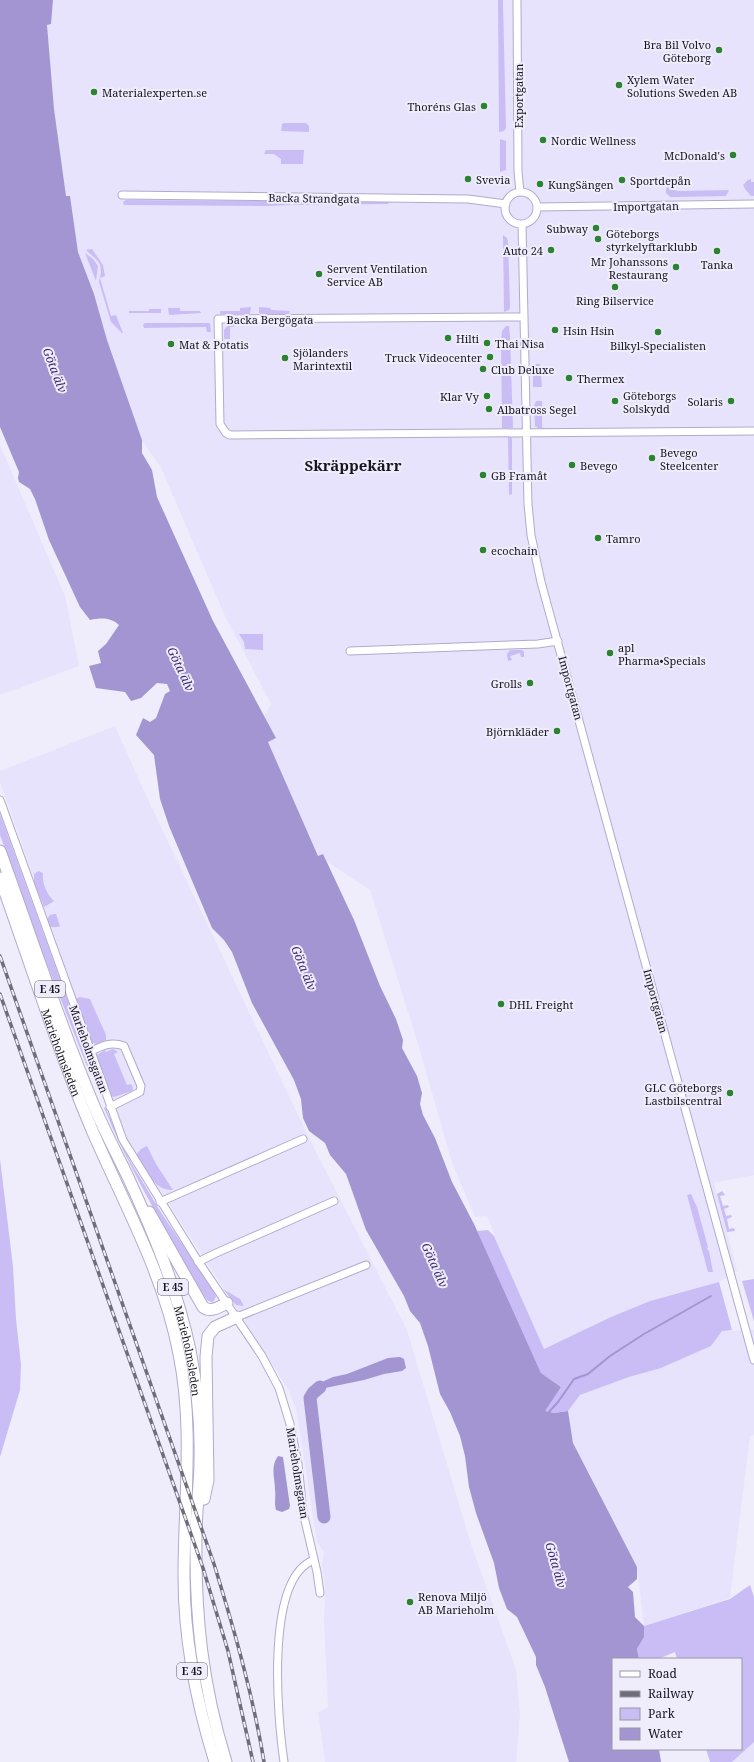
<svg xmlns="http://www.w3.org/2000/svg" width="754" height="1762" font-family="'Noto Serif',serif">
  <style>
    .built { fill: #e8e3fc }
    .green { fill: #cabdf6 }
    .water { fill: #a395d2 }
    .lines { fill: none; stroke-linecap: round; stroke-linejoin: round }
    .stream { stroke: #a395d2; stroke-width: 2 }
    .river { stroke: #a395d2; stroke-width: 13 }
    .minor-casing { stroke: #b1aacc; stroke-width: 9 }
    .highway-casing { stroke: #b1aacc; stroke-width: 13 }
    .minor { stroke: #fff; stroke-width: 7 }
    .highway { stroke: #fff; stroke-width: 11 }
    .rail-casing { stroke: #6f6d7a; stroke-width: 3.5 }
    .rail { stroke: #efedfb; stroke-width: 2; stroke-dasharray: 6; stroke-linecap: butt }
    .poi-dot { fill: #2b8332; stroke: #efedfb; stroke-width: 1.5 }
    .labels { text-anchor: middle; dominant-baseline: central; stroke-width: 4; stroke-linejoin: round; paint-order: stroke }
    .shield { fill: #efedfb; stroke: #585662; stroke-width: 1 }
    .shield-label { font-size: 10px; font-weight: bold; fill: #181521 }
    .poi-label { font-size: 11px; fill: #181521; stroke: #efedfb; text-anchor: start }
    .street-label { font-size: 11px; fill: #181521; stroke: #efedfb }
    .water-label { font-size: 12px; font-style: italic; fill: #402870; stroke: #efedfb }
    .district-label { font-size: 15px; font-weight: bold; fill: #181521; stroke: #efedfb }
  </style>
  <rect width="100%" height="100%" fill="#efedfb"/>
  <path class="built" d="M53 0H754V1175L714 1183 737 1271 719 1282 650 1301 611 1317 544 1349 499 1247 487 1216 475 1217 452 1163 418 1044 370 890 318 856 268 742 276 738 264 716 271 704 224 614 161 468 142 440 107 340 94 294 78 252 70 196H66L54 109 47 25 51 24Z
    M0 445 65 596 79 666 0 695Z
    M115 726 144 791 310 1140 407 1330 470 1541 516 1669 520 1714 516 1762H325L318 1712 328 1707 324 1622 325 1585 322 1565 324 1552 317 1542 296 1408 288 1389 124 1134 0 782V771Z
    M754 1330V1435L750 1436 730 1598 644 1626 637 1567 573 1443 568 1411 580 1395 629 1377 661 1368 711 1346 722 1331Z
    M754 1742V1762H732Z"/>
  <path class="green" d="M498 0H503V4L506 128 504 131 499 132Z
    M284 123H306L309 126V132L281 131 282 124Z
    M500 139 506 141V170L500 172Z
    M266 150H304L303 164H281V159L274 154H264Z
    M751 179V182H754V196H751L745 189 743 185 748 180Z
    M669 187 677 191 729 190 726 196 674 197H670L666 193V188Z
    M126 200 262 201 292 200 290 205 268 206 124 205 123 202Z
    M294 200H295L389 202 388 204 293 205Z
    M503 235 507 238 508 241 510 307 509 310 504 312Z
    M92 249 103 265 105 276 100 278 111 316 116 315 123 333H122L111 322 99 282 101 272 100 264 96 259 86 250Z
    M85 253 93 259 98 266 96 281Z
    M251 307 250 314H220V311H240V308Z
    M259 307 270 308 271 310 290 311 289 314H261L259 313Z
    M168 308H180V311H200L201 313 169 315Z
    M149 309H161V313H129V311H149Z
    M145 323H210L211 332H207L206 327 144 328 143 325Z
    M230 323H235L236 326 230 327V339H224V330Z
    M506 326H509L510 336 513 428H502L501 341 502 331Z
    M535 364H540L542 387H533V367Z
    M536 401H542V407H549L542 408V427L547 429 538 428 535 426 534 406Z
    M508 436H511L512 440V494L509 495Z
    M239 634H263V650L245 649 244 642Z
    M510 650H522L524 652V657H521L520 653 510 656 512 660 508 661 507 654Z
    M0 814 88 1056 90 1074 39 944 0 835Z
    M39 871 43 873C42 882 46 894 54 901L44 907 34 883V874Z
    M54 914H56L60 926 58 927H50L47 919 50 915Z
    M80 997 90 999 106 1035V1040L96 1044 91 1042 75 999Z
    M113 1049 118 1052 114 1054 127 1085 131 1084 133 1088 132 1091 114 1097 110 1095 98 1061 97 1055 105 1050 106 1052Z
    M105 1107 130 1161 162 1214 214 1291 216 1297 213 1302 208 1301 203 1295C168 1234 131 1173 104 1108Z
    M147 1146 156 1164 173 1190C154 1191 145 1169 136 1155L141 1149Z
    M0 1159 13 1267 16 1319 21 1365 20 1390 0 1457Z
    M722 1191 725 1195 720 1196 723 1206 728 1205 729 1207 724 1209 726 1216 731 1215 732 1217 727 1219 729 1229 734 1228 735 1231 727 1232 717 1194Z
    M691 1194 697 1207 708 1247 707 1249 709 1251 713 1272H708L687 1195Z
    M488 1230 494 1236 544 1349 611 1317 650 1301 719 1282 732 1330 722 1331 711 1346 661 1368 629 1377 580 1395 568 1411 554 1413 544 1411 561 1387 541 1373 477 1231Z
    M754 1279V1321L742 1281Z
    M223 1289 240 1299 244 1306 236 1305Z
    M750 1585 754 1597V1742L732 1762H710L706 1749H741V1659H677L675 1652 658 1659H639L637 1649 644 1637V1626L730 1599Z"/>
  <path class="water" d="M0 0H53L51 24 47 25 54 109 66 196H70L78 252 94 294 107 340 142 440V453L152 470 157 497 213 621 276 738 268 742 318 856 323 854 354 920 380 986 396 1019 403 1040 402 1048 417 1076 422 1093 420 1104 423 1115 435 1138 452 1182 474 1224 541 1373 561 1387 545 1411 554 1413 568 1411 573 1443 637 1567V1579L628 1587 633 1592 635 1617 644 1626V1637L637 1649 639 1659H613V1749H659L661 1762H569L545 1687 536 1665V1657L517 1617 507 1609 499 1588 494 1563 476 1513 469 1487 465 1456 460 1436 450 1412 440 1394 428 1346 420 1323 410 1311 404 1296 366 1230 346 1174 330 1155 325 1143 309 1131 303 1118 301 1099 294 1080 252 1003 232 952 224 940 212 928 169 826 160 799 154 755 136 735 143 718 150 722 156 718 165 694 170 691 167 684 157 683 141 698 131 701 125 692 96 688 89 666 101 663 98 651 106 644 119 625C110 617 101 618 90 620L80 607 49 540 35 499 30 489 19 482 18 478 19 472 0 427Z
    M400 1357 404 1359 406 1368 402 1371 384 1374 364 1380 325 1388 320 1387 324 1381 333 1377 347 1374 388 1358Z
    M278 1456 283 1457 290 1506 289 1509 282 1512 276 1510C274 1503 276 1497 275 1490 275 1478 270 1467 278 1456Z"/>
  <g class="lines">
    <path class="stream" d="M547 1414 558 1402 574 1379 588 1374 610 1356 644 1334 711 1296"/>
    <path class="river" d="M320 1387 313 1393 310 1398 324 1517"/>
    <g class="minor-casing">
      <path id="minor" d="M517 0 518 171 520 192
        M505 208a16 16 0 1 1 32 0a16 16 0 1 1-32 0Z
        M122 195 468 199 506 204
        M537 207 754 204
        M522 224 528 504 531 535 541 582 754 1360
        M523 317 218 319 220 424 226 433 230 435 754 431
        M350 651 538 644 558 641
        M0 800 123 1140 198 1261 262 1356 279 1388 290 1424 298 1464 303 1512 317 1572 320 1593
        M90 1052C101 1046 111 1041 124 1046L141 1086 140 1092 110 1107
        M160 1202 303 1139
        M198 1262 214 1254 334 1201
        M237 1317 366 1265
        M284 1762C278 1721 264 1578 314 1560"/>
    </g>
    <g class="highway-casing">
      <g id="highway">
        <path id="s1" d="M0 851C31 936 59 1023 94 1106 104 1130 116 1152 127 1175 153 1231 177 1289 190 1350 197 1386 201 1423 200 1460 200 1485 196 1510 196 1536 195 1617 202 1684 226 1762"/>
        <path id="s2" d="M0 878C30 962 57 1048 92 1130 124 1204 164 1274 179 1354 194 1427 184 1502 184 1576 184 1639 196 1701 215 1762"/>
        <path d="M149 1212 203 1307C211 1313 219 1307 227 1303"/>
        <path d="M204 1499 208 1480 206 1357 208 1336 215 1327 237 1317"/>
      </g>
    </g>
    <use href="#minor" class="minor"/>
    <use href="#highway" class="highway"/>
    <g class="rail-casing">
      <path id="rail" d="M0 956 214 1564C234 1629 253 1695 264 1762
        M0 994 203 1568 228 1651 253 1762"/>
    </g>
    <use href="#rail" class="rail"/>
  </g>
  <g class="poi-dot">
    <circle cx="719" cy="50" r="4"/>
    <circle cx="619" cy="85" r="4"/>
    <circle cx="94" cy="92" r="4"/>
    <circle cx="484" cy="106" r="4"/>
    <circle cx="543" cy="140" r="4"/>
    <circle cx="733" cy="155" r="4"/>
    <circle cx="468" cy="179" r="4"/>
    <circle cx="622" cy="180" r="4"/>
    <circle cx="540" cy="184" r="4"/>
    <circle cx="596" cy="228" r="4"/>
    <circle cx="598" cy="239" r="4"/>
    <circle cx="551" cy="250" r="4"/>
    <circle cx="717" cy="251" r="4"/>
    <circle cx="676" cy="267" r="4"/>
    <circle cx="319" cy="274" r="4"/>
    <circle cx="615" cy="287" r="4"/>
    <circle cx="555" cy="330" r="4"/>
    <circle cx="658" cy="332" r="4"/>
    <circle cx="448" cy="338" r="4"/>
    <circle cx="487" cy="343" r="4"/>
    <circle cx="171" cy="344" r="4"/>
    <circle cx="490" cy="357" r="4"/>
    <circle cx="285" cy="358" r="4"/>
    <circle cx="483" cy="369" r="4"/>
    <circle cx="569" cy="378" r="4"/>
    <circle cx="487" cy="396" r="4"/>
    <circle cx="615" cy="401" r="4"/>
    <circle cx="731" cy="401" r="4"/>
    <circle cx="489" cy="409" r="4"/>
    <circle cx="652" cy="458" r="4"/>
    <circle cx="572" cy="465" r="4"/>
    <circle cx="483" cy="475" r="4"/>
    <circle cx="598" cy="538" r="4"/>
    <circle cx="483" cy="550" r="4"/>
    <circle cx="610" cy="653" r="4"/>
    <circle cx="530" cy="683" r="4"/>
    <circle cx="557" cy="731" r="4"/>
    <circle cx="501" cy="1004" r="4"/>
    <circle cx="730" cy="1093" r="4"/>
    <circle cx="410" cy="1602" r="4"/>
  </g>
  <g class="labels">
    <g class="shield">
      <rect x="35" y="981" width="30" height="16" rx="3"/>
      <rect x="158" y="1279" width="30" height="16" rx="3"/>
      <rect x="177" y="1663" width="30" height="16" rx="3"/>
    </g>
    <g class="shield-label">
      <text x="50" y="989">E 45</text>
      <text x="173" y="1287">E 45</text>
      <text x="192" y="1671">E 45</text>
    </g>
    <g class="poi-label">
      <text x="711" y="44" text-anchor="end">Bra Bil Volvo<tspan x="711" dy="13">Göteborg</tspan></text>
      <text x="627" y="79">Xylem Water<tspan x="627" dy="13">Solutions Sweden AB</tspan></text>
      <text x="102" y="92">Materialexperten.se</text>
      <text x="476" y="106" text-anchor="end">Thoréns Glas</text>
      <text x="551" y="140">Nordic Wellness</text>
      <text x="725" y="155" text-anchor="end">McDonald's</text>
      <text x="476" y="179">Svevia</text>
      <text x="630" y="180">Sportdepån</text>
      <text x="548" y="184">KungSängen</text>
      <text x="588" y="228" text-anchor="end">Subway</text>
      <text x="606" y="233">Göteborgs<tspan x="606" dy="13">styrkelyftarklubb</tspan></text>
      <text x="543" y="250" text-anchor="end">Auto 24</text>
      <text x="668" y="261" text-anchor="end">Mr Johanssons<tspan x="668" dy="13">Restaurang</tspan></text>
      <text x="717" y="264" text-anchor="middle">Tanka</text>
      <text x="327" y="268">Servent Ventilation<tspan x="327" dy="13">Service AB</tspan></text>
      <text x="615" y="300" text-anchor="middle">Ring Bilservice</text>
      <text x="563" y="330">Hsin Hsin</text>
      <text x="456" y="338">Hilti</text>
      <text x="495" y="343">Thai Nisa</text>
      <text x="179" y="344">Mat &amp; Potatis</text>
      <text x="658" y="345" text-anchor="middle">Bilkyl-Specialisten</text>
      <text x="293" y="352">Sjölanders<tspan x="293" dy="13">Marintextil</tspan></text>
      <text x="482" y="357" text-anchor="end">Truck Videocenter</text>
      <text x="491" y="369">Club Deluxe</text>
      <text x="577" y="378">Thermex</text>
      <text x="623" y="395">Göteborgs<tspan x="623" dy="13">Solskydd</tspan></text>
      <text x="479" y="396" text-anchor="end">Klar Vy</text>
      <text x="723" y="401" text-anchor="end">Solaris</text>
      <text x="497" y="409">Albatross Segel</text>
      <text x="660" y="452">Bevego<tspan x="660" dy="13">Steelcenter</tspan></text>
      <text x="580" y="465">Bevego</text>
      <text x="491" y="475">GB Framåt</text>
      <text x="606" y="538">Tamro</text>
      <text x="491" y="550">ecochain</text>
      <text x="618" y="647">apl<tspan x="618" dy="13">Pharma•Specials</tspan></text>
      <text x="522" y="683" text-anchor="end">Grolls</text>
      <text x="549" y="731" text-anchor="end">Björnkläder</text>
      <text x="509" y="1004">DHL Freight</text>
      <text x="722" y="1087" text-anchor="end">GLC Göteborgs<tspan x="722" dy="13">Lastbilscentral</tspan></text>
      <text x="418" y="1596">Renova Miljö<tspan x="418" dy="13">AB Marieholm</tspan></text>
    </g>
    <g class="street-label">
      <text transform="translate(518 96) rotate(-90)">Exportgatan</text>
      <text transform="translate(314 198) rotate(1)">Backa Strandgata</text>
      <text transform="translate(646 206) rotate(-1)">Importgatan</text>
      <text x="270" y="319">Backa Bergögata</text>
      <text transform="translate(571 688) rotate(75)">Importgatan</text>
      <text transform="translate(656 1001) rotate(75)">Importgatan</text>
      <text transform="translate(89 1049) rotate(70)">Marieholmsgatan</text>
      <text stroke="none"><textPath href="#s2" startOffset="185">Marieholmsleden</textPath></text>
      <text stroke="none"><textPath href="#s1" startOffset="535">Marieholmsleden</textPath></text>
      <text transform="translate(298 1473) rotate(81)">Marieholmsgatan</text>
    </g>
    <g class="water-label">
      <text transform="translate(55 370) rotate(69)">Göta älv</text>
      <text transform="translate(181 669) rotate(65)">Göta älv</text>
      <text transform="translate(304 968) rotate(68)">Göta älv</text>
      <text transform="translate(435 1265) rotate(66)">Göta älv</text>
      <text transform="translate(556 1565) rotate(74)">Göta älv</text>
    </g>
    <g class="district-label">
      <text x="353" y="465">Skräppekärr</text>
    </g>
  </g>
  <rect x="612" y="1658" width="130" height="92" fill="#efedfb" stroke="#9997a4"/>
  <rect x="620" y="1671" width="20" height="6" fill="#ffffff" stroke="#9997a4"/>
  <text x="648" y="1678" font-size="12" fill="#181521">Road</text>
  <rect x="620" y="1691" width="20" height="6" fill="#6f6d7a" stroke="#9997a4"/>
  <text x="648" y="1698" font-size="12" fill="#181521">Railway</text>
  <rect x="620" y="1708" width="20" height="12" fill="#cabdf6" stroke="#9997a4"/>
  <text x="648" y="1718" font-size="12" fill="#181521">Park</text>
  <rect x="620" y="1728" width="20" height="12" fill="#a395d2" stroke="#9997a4"/>
  <text x="648" y="1738" font-size="12" fill="#181521">Water</text>
</svg>
